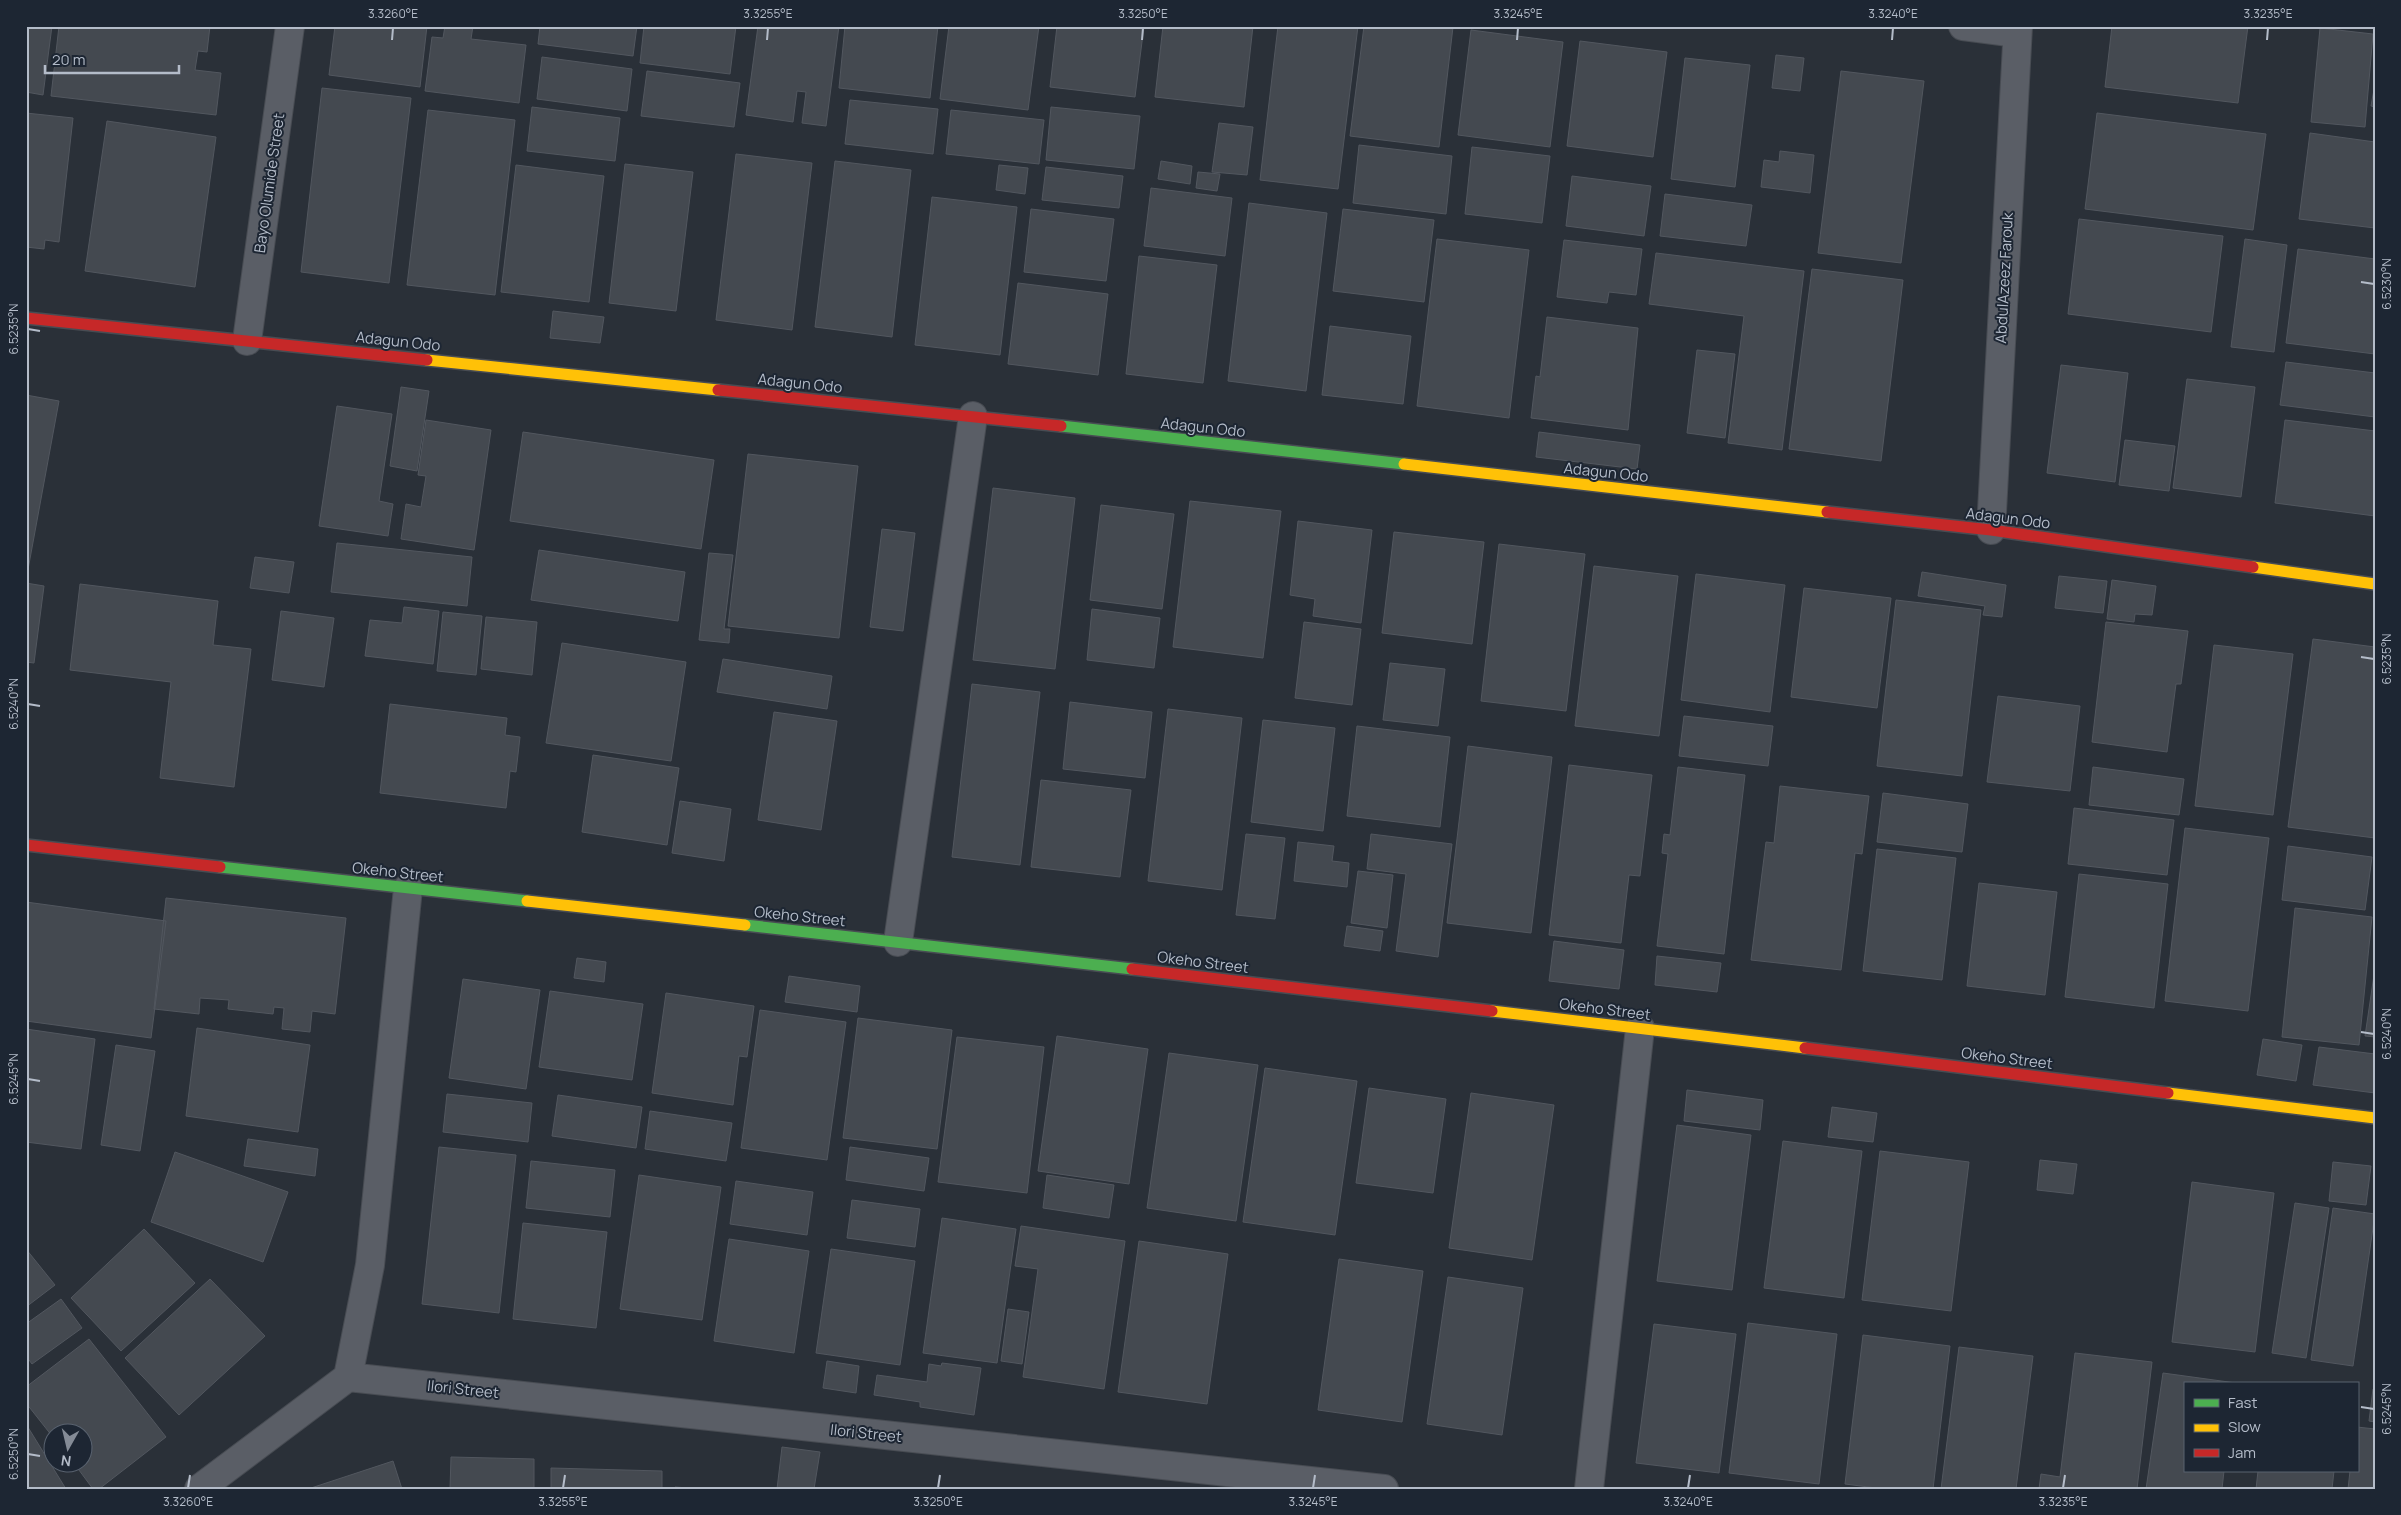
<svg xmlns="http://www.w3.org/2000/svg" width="2401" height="1515" font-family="Manrope,sans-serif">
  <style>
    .building { fill: #444950; stroke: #52575f }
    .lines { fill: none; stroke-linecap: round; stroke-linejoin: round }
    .street-casing { stroke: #484c53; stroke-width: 30 }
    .fast-casing { stroke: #484c53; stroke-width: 14 }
    .slow-casing { stroke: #484c53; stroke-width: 14 }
    .jam-casing { stroke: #484c53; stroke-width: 14 }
    .street { stroke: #5a5e66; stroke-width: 28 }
    .fast { stroke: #4caf50; stroke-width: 11 }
    .slow { stroke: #ffc107; stroke-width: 11 }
    .jam { stroke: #c62828; stroke-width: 11 }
    .ticks { fill: none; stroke: #b4bcc9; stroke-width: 2 }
    .labels { text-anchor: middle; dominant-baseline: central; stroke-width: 4; stroke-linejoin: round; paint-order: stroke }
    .street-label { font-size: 15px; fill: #b4bcc9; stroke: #1d2633 }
    .neatline { fill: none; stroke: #b4bcc9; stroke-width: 2 }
    .ticks-label { font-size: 12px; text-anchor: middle; fill: #b4bcc9 }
  </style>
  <rect width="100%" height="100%" fill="#2a3038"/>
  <path class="building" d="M26 26H52L43 95 26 92Z
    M59 26H210L207 52 198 51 195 70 221 73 216 115 51 96Z
    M335 26H427L420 87 329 75Z
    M445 26H473L471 39 526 45 519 103 425 91 432 37 443 38Z
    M540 26H637L633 56 538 44Z
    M644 26H736L730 74 640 63Z
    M758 26H839L826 126 802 123 806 92 797 91 793 122 746 115Z
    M845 26H938L930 98 839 88Z
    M949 26H1039L1028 110 940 99Z
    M1057 26H1144L1135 97 1050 87Z
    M1163 26H1253L1244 107 1155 97Z
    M1278 26H1358L1338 189 1260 180Z
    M1364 26 1453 27 1439 147 1350 136Z
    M2112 26H2248L2238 103 2105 87Z
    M2320 28 2373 34 2365 127 2311 122Z
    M1471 30 1563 42 1550 147 1458 135Z
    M1580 41 1667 52 1653 157 1567 146Z
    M1776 55 1804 58 1800 91 1772 88Z
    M542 57 632 69 627 111 537 99Z
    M1685 58 1750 65 1735 187 1671 179Z
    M647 71 740 83 734 127 641 116Z
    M1841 71 1924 81 1901 263 1818 253Z
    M2375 84V107L2371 106Z
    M322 88 411 98 389 283 301 272Z
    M850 100 938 109 933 154 845 144Z
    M532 107 620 118 615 161 527 151Z
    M1051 107 1140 116 1134 169 1046 160Z
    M428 110 515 120 495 295 407 285Z
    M951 110 1044 120 1039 164 946 154Z
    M26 113 73 118 59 242 45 240 44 249 26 247Z
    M2097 113 2266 134 2253 230 2085 209Z
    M107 121 216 137 195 287 85 271Z
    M1219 123 1253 127 1247 175 1212 172Z
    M2310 133 2375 142V228L2299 219Z
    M1359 145 1452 156 1446 214 1353 203Z
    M1472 147 1550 156 1542 223 1465 214Z
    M1780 151 1814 155 1810 193 1761 187 1764 160 1779 162Z
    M736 154 812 163 792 330 716 320Z
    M835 161 911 170 892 337 815 327Z
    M1161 161 1192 166 1190 184 1158 179Z
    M625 164 693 172 676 311 609 303Z
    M516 165 604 176 589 302 501 292Z
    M999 165 1028 168 1025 194 996 190Z
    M1046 167 1123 176 1119 208 1042 200Z
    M1198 172 1220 174 1217 191 1196 188Z
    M1572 176 1651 186 1644 236 1566 226Z
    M1151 188 1232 198 1225 256 1144 246Z
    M1665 194 1752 205 1746 246 1660 236Z
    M932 197 1017 207 1000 355 915 345Z
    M1249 203 1327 213 1306 391 1228 381Z
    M1031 209 1114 219 1106 281 1024 272Z
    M1343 209 1434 220 1424 302 1333 291Z
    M2079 219 2223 236 2211 332 2068 314Z
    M1437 239 1529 250 1509 418 1417 406Z
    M2245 239 2287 245 2274 352 2231 347Z
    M1564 240 1642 249 1636 295 1609 292 1607 303 1557 297Z
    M2298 249 2375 259V354L2286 343Z
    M1656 253 1804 271 1782 450 1728 443 1744 316 1649 304Z
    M1139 256 1217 265 1203 383 1126 374Z
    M1812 269 1903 280 1881 461 1789 449Z
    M1018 283 1108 294 1098 375 1008 364Z
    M553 311 604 317 600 343 550 338Z
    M1547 317 1638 328 1628 430 1531 418 1536 376 1540 377Z
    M1330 326 1411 336 1403 404 1322 395Z
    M1697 350 1735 354 1725 438 1687 433Z
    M2286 362 2375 373V417L2280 405Z
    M2061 365 2128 373 2115 482 2047 473Z
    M2187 379 2255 387 2241 497 2173 488Z
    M401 387 429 391 417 471 390 466Z
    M26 395 59 401 27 575H26Z
    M337 406 392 414 379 501 393 504 388 536 319 526Z
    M426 420 491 430 474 550 401 539 406 504 421 507 426 476 418 475Z
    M2285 420 2375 431V516L2275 503Z
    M523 432 714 460 701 549 510 521Z
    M1539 432 1640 445 1637 469 1536 457Z
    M2125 440 2175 446 2169 491 2119 485Z
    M748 454 858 466 839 638 728 626Z
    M993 488 1075 498 1055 669 973 660Z
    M1190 501 1281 511 1263 658 1173 647Z
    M1101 505 1174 514 1162 609 1090 600Z
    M1298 521 1372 530 1361 623 1313 616 1315 599 1290 595Z
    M882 529 915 533 903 631 870 627Z
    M1394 532 1484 542 1472 644 1382 633Z
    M337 543 472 557 467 606 331 592Z
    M1499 544 1585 554 1566 711 1481 701Z
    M539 550 685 572 678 621 531 600Z
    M709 553 733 555 724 629H730L729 643 699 640Z
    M255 557 294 562 289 593 250 588Z
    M1594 566 1678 576 1659 736 1575 726Z
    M1922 572 2006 585 2002 617 1983 615 1985 606 1918 596Z
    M1696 574 1785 585 1770 712 1681 700Z
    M2059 576 2107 581 2103 613 2055 608Z
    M2112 580 2156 586 2152 615 2135 614 2134 622 2107 619Z
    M26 583 44 586 34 663 26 662Z
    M80 584 218 601 213 645 251 649 234 787 160 778 171 682 70 670Z
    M1804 588 1891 598 1877 708 1791 697Z
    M1896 600 1981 610 1962 776 1877 766Z
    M404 607 439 611 433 664 365 656 370 620 402 623Z
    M1092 609 1160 618 1154 668 1087 660Z
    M281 611 334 618 324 687 272 680Z
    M443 612 482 616 476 675 437 671Z
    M486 617 537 622 532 675 481 669Z
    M1304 622 1361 629 1352 705 1295 698Z
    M2106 622 2188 631 2181 684H2176L2167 752 2092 742Z
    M2313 639 2375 647V838L2288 827Z
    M562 643 686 662 671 761 546 743Z
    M2214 645 2293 654 2273 815 2195 806Z
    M723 659 832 676 827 709 717 692Z
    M1390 663 1445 669 1438 726 1383 720Z
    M972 684 1040 692 1020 865 952 857Z
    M1998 696 2080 706 2070 791 1987 782Z
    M1070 702 1152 712 1145 778 1063 769Z
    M390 704 507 718 505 735 520 737 516 772 510 771 506 808 380 793Z
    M1168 709 1242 718 1222 890 1148 881Z
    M774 712 837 721 821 830 758 820Z
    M1684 716 1773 726 1768 766 1679 756Z
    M1263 720 1335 728 1323 831 1251 822Z
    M1357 726 1450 737 1440 827 1347 816Z
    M1468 746 1552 757 1531 933 1447 923Z
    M593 755 679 768 667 845 582 832Z
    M1569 765 1652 775 1640 876 1629 875 1621 943 1549 935Z
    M1678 767 1745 775 1724 954 1657 946 1668 854 1662 853 1664 834 1670 835Z
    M2093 767 2184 779 2179 815 2089 805Z
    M1041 780 1131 790 1120 877 1031 867Z
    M1780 786 1869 796 1862 854 1855 853 1841 970 1751 960 1766 842 1774 843Z
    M1883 793 1968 804 1962 852 1877 842Z
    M680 801 731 809 724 861 672 853Z
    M2074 808 2174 820 2167 875 2068 864Z
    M2185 828 2269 838 2248 1011 2165 1001Z
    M1246 834 1285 838 1275 919 1236 915Z
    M1371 834 1452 844 1438 957 1396 951 1406 874 1367 869Z
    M1298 842 1334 846 1332 861 1349 863 1347 887 1294 881Z
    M2288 846 2372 857 2365 910 2282 900Z
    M1877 849 1956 858 1942 980 1863 971Z
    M1358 871 1393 875 1387 928 1351 923Z
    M2079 874 2168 884 2154 1008 2065 997Z
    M1979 883 2057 892 2045 995 1967 986Z
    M166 898 346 918 335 1014 312 1011 310 1032 282 1029 284 1008 274 1007 273 1014 228 1009 229 1000 200 998 199 1014 154 1009Z
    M26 902 166 921 151 1038 26 1021Z
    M2295 908 2372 917 2359 1045 2282 1037Z
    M1347 926 1383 931 1380 951 1344 946Z
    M1554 941 1624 950 1619 989 1549 981Z
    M1657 956 1721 963 1717 992 1655 985Z
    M577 958 606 962 604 982 574 978Z
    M2375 968V1037L2365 1036Z
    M789 976 860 986 857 1012 785 1002Z
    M463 979 540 990 526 1089 449 1078Z
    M550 991 643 1004 632 1080 539 1067Z
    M666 993 754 1006 747 1057 739 1056 733 1105 652 1093Z
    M760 1010 846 1022 827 1160 741 1148Z
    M858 1018 952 1030 937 1149 843 1138Z
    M197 1028 310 1045 298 1132 186 1116Z
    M26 1029 95 1039 81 1149 26 1142Z
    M1057 1036 1148 1049 1129 1184 1038 1171Z
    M957 1037 1044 1047 1027 1193 938 1182Z
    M2263 1039 2302 1045 2296 1081 2257 1075Z
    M116 1045 155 1051 140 1151 101 1145Z
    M2319 1047 2375 1054V1093L2313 1085Z
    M1169 1053 1258 1065 1236 1221 1147 1208Z
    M1265 1068 1357 1081 1335 1235 1243 1222Z
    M1369 1088 1446 1099 1433 1193 1356 1183Z
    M1687 1090 1763 1100 1760 1130 1684 1121Z
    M1471 1093 1554 1105 1532 1260 1449 1248Z
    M447 1094 532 1103 528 1142 443 1132Z
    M558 1095 642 1107 636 1148 552 1136Z
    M1832 1107 1877 1113 1873 1142 1828 1137Z
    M650 1111 732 1123 726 1161 645 1149Z
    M1677 1125 1751 1135 1732 1290 1657 1281Z
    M248 1139 318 1149 315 1176 244 1166Z
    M1783 1141 1862 1151 1844 1298 1764 1288Z
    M439 1147 516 1155 499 1313 422 1304Z
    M850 1147 929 1158 924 1191 846 1180Z
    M1880 1151 1969 1162 1951 1311 1862 1300Z
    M175 1152 288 1192 263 1262 151 1222Z
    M2040 1160 2077 1164 2073 1194 2037 1190Z
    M531 1161 615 1170 610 1217 526 1208Z
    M2333 1162 2371 1166 2366 1205 2329 1201Z
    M639 1175 721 1187 702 1320 620 1309Z
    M1047 1175 1114 1185 1109 1218 1043 1208Z
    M736 1181 813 1192 807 1235 730 1224Z
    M2192 1182 2274 1193 2255 1352 2172 1342Z
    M852 1200 920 1209 915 1247 847 1238Z
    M2295 1203 2329 1208 2306 1358 2272 1353Z
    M2333 1208 2375 1214 2353 1366 2311 1360Z
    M942 1218 1016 1229 997 1363 923 1353Z
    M523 1223 607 1232 596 1328 513 1319Z
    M1021 1226 1125 1241 1104 1389 1023 1377 1038 1269 1015 1266Z
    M144 1229 195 1283 121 1351 71 1298Z
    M729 1239 809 1251 794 1353 714 1341Z
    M1139 1241 1228 1254 1207 1404 1118 1392Z
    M26 1249 55 1285 26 1307Z
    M831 1249 915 1261 900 1365 816 1353Z
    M1339 1259 1423 1271 1402 1422 1318 1410Z
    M1448 1277 1523 1288 1502 1435 1427 1424Z
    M210 1279 265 1336 179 1415 125 1358Z
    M61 1299 82 1328 32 1364 26 1356V1324Z
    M1008 1309 1029 1312 1022 1364 1001 1361Z
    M1748 1323 1837 1334 1819 1484 1729 1473Z
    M1654 1324 1736 1334 1719 1473 1636 1463Z
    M1863 1335 1950 1346 1933 1489H1884L1845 1484Z
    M89 1339 166 1437 99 1489H93L73 1462H82V1432H52V1436L26 1403V1387Z
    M1959 1347 2033 1356 2016 1489H1941Z
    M2075 1353 2152 1362 2137 1489H2039L2041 1474 2060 1477Z
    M827 1361 859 1366 856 1393 823 1388Z
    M942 1363 981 1368 974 1415 920 1407V1402L874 1395 877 1375 927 1382 929 1364 941 1366Z
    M2163 1373 2236 1383 2185 1384V1471H2224L2222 1489H2146Z
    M2373 1389 2375 1390V1422L2369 1421Z
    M26 1424 66 1489H26Z
    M2357 1427 2375 1429V1489H2348L2350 1471H2357Z
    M782 1447 820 1452 814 1489H777Z
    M451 1457 534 1459V1489H450Z
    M393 1461 402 1489H308Z
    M551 1468 662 1471V1489H551Z
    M2258 1471H2334L2332 1489H2256Z
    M675 1487 702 1489H675Z"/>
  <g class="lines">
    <g class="street-casing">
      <path id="street" d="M1963 26 2017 33
        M247 341 290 26
        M1991 530 2018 26
        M898 942 973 416
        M348 1377 1384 1489
        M348 1377 370 1265 408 888
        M199 1489 348 1377
        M1589 1489 1640 1028"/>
    </g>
    <g class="fast-casing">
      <path id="fast" d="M1061 426 1404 464
        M220 867 527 901
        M745 925 1132 969"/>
    </g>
    <g class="slow-casing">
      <path id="slow" d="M427 360 718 390
        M1404 464 1827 512
        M2253 567 2375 584
        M527 901 745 925
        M1492 1011 1805 1048
        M2168 1093 2375 1118"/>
    </g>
    <g class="jam-casing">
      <path id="jam" d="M26 318 427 360
        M718 390 1061 426
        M1827 512 1991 530 2253 567
        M26 845 220 867
        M1132 969 1492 1011
        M1805 1048 2168 1093"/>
    </g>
    <use href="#street" class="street"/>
    <use href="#fast" class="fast"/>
    <use href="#slow" class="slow"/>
    <use href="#jam" class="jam"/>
  </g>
  <path class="ticks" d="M392 40 393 28M767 40 768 28M1142 40 1143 28M1517 40 1518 28M1892 40 1893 28M2267 40 2268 28M2361 282 2374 284M28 329 40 331M2361 657 2374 659M28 704 40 706M2361 1032 2374 1034M28 1079 40 1081M2361 1407 2374 1409M28 1454 40 1456M188 1488 190 1475M563 1488 565 1475M938 1488 940 1475M1313 1488 1315 1475M1688 1488 1690 1475M2063 1488 2065 1475"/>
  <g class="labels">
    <g class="street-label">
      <text transform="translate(269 183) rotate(-82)">Bayo Olumide Street</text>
      <text transform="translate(2004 278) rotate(-87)">AbdulAzeez Farouk</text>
      <text transform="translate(398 341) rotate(6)">Adagun Odo</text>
      <text transform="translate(800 383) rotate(6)">Adagun Odo</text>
      <text transform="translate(1203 427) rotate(6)">Adagun Odo</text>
      <text transform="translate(1606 472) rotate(6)">Adagun Odo</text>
      <text transform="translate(2008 518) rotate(7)">Adagun Odo</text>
      <text transform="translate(398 872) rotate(6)">Okeho Street</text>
      <text transform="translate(800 916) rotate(6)">Okeho Street</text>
      <text transform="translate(1203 962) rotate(7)">Okeho Street</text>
      <text transform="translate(1605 1009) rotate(7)">Okeho Street</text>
      <text transform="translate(2007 1058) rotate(7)">Okeho Street</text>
      <text transform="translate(463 1389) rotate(6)">Ilori Street</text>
      <text transform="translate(866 1433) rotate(6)">Ilori Street</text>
    </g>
  </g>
  <rect width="2401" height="1515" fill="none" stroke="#1d2633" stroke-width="55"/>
  <rect x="2184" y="1382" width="175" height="90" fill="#1d2633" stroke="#59626f"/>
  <rect x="2194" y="1399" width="25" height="8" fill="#4caf50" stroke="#59626f"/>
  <text x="2228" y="1408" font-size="15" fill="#b4bcc9">Fast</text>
  <rect x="2194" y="1424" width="25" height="8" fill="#ffc107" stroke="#59626f"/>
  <text x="2228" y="1432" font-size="15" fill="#b4bcc9">Slow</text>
  <rect x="2194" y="1449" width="25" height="8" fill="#c62828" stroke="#59626f"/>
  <text x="2228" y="1458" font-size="15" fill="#b4bcc9">Jam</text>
  <g transform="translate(68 1448) rotate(188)"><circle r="24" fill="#1d2633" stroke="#59626f"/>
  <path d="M0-4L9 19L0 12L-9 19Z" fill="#848b96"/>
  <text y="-8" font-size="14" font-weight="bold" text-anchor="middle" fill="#b4bcc9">N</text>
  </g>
  <path d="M45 65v8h134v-8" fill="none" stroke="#b4bcc9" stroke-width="2.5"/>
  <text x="52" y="65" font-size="15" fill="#b4bcc9" stroke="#1d2633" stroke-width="4" paint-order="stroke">20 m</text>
  <rect x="28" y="28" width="2346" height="1460" class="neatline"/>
  <g class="ticks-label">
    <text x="393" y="18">3.3260°E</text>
    <text x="768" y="18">3.3255°E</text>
    <text x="1143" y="18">3.3250°E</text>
    <text x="1518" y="18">3.3245°E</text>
    <text x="1893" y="18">3.3240°E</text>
    <text x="2268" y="18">3.3235°E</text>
    <text transform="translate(2387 284) rotate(-90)" y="4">6.5230°N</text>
    <text transform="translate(14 329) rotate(-90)" y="4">6.5235°N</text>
    <text transform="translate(2387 659) rotate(-90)" y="4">6.5235°N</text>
    <text transform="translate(14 704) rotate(-90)" y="4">6.5240°N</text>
    <text transform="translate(2387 1034) rotate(-90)" y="4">6.5240°N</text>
    <text transform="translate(14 1079) rotate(-90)" y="4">6.5245°N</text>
    <text transform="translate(2387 1409) rotate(-90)" y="4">6.5245°N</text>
    <text transform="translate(14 1454) rotate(-90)" y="4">6.5250°N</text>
    <text x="188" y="1506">3.3260°E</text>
    <text x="563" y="1506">3.3255°E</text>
    <text x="938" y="1506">3.3250°E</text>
    <text x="1313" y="1506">3.3245°E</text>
    <text x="1688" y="1506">3.3240°E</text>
    <text x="2063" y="1506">3.3235°E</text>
  </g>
</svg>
